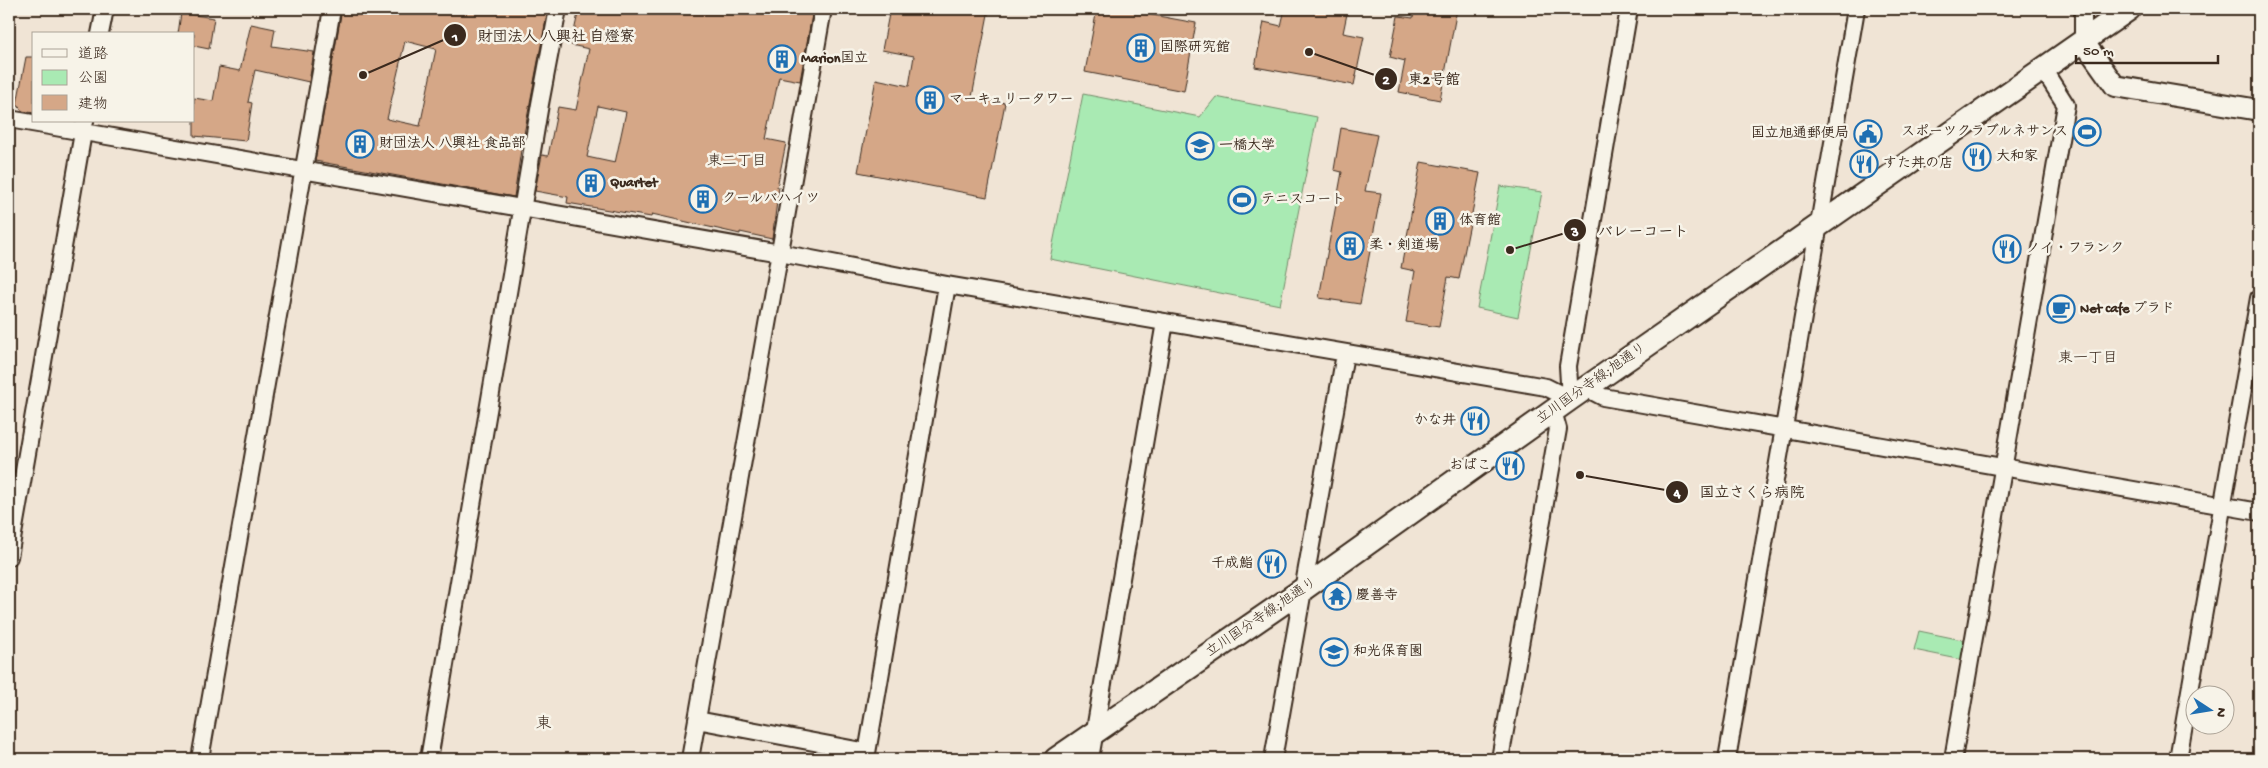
<svg xmlns="http://www.w3.org/2000/svg" width="2268" height="768" font-family="'Gochi Hand','Klee One',sans-serif">
  <style>
    .green { fill: #a9eab3; stroke: #728a68 }
    .building { fill: #d5a787; stroke: #3b2a1e; fill-rule: evenodd }
    .lines { fill: none; stroke-linecap: round; stroke-linejoin: round }
    .minor-casing { stroke: #3b2a1e; stroke-width: 20 }
    .tertiary-casing { stroke: #3b2a1e; stroke-width: 24 }
    .secondary-casing { stroke: #3b2a1e; stroke-width: 26 }
    .minor { stroke: #f7f3e8; stroke-width: 16 }
    .tertiary { stroke: #f7f3e8; stroke-width: 20 }
    .secondary { stroke: #f7f3e8; stroke-width: 22 }
    .labels { text-anchor: middle; dominant-baseline: central; stroke-width: 5; stroke-linejoin: round; paint-order: stroke }
    .poi-label { font-size: 14px; font-weight: bold; fill: #3b2a1e; stroke: #f7f3e8; text-anchor: start }
    .street-label { font-size: 14px; fill: #3b2a1e; stroke: #f7f3e8 }
    .neighbourhood-label { font-size: 15px; fill: #3b2a1e; stroke: #f7f3e8 }
    .quarter-label { font-size: 16px; fill: #3b2a1e; stroke: #f7f3e8 }
    .leader { fill: none; stroke: #3b2a1e; stroke-width: 2 }
    .callout-dot { fill: #3b2a1e; stroke: #f7f3e8; stroke-width: 2 }
    .mark-label { font-size: 15px; text-anchor: middle; font-weight: bold; fill: #fff }
    .callout-label { font-size: 15px; text-anchor: middle; font-weight: bold; fill: #3b2a1e; stroke: #f7f3e8; stroke-width: 5; stroke-linejoin: round; paint-order: stroke }
  </style>
  <rect width="100%" height="100%" fill="#f0e4d5"/>
  <filter id="ink" filterUnits="userSpaceOnUse"><feTurbulence type="fractalNoise" baseFrequency=".02" numOctaves="2"/><feDisplacementMap in="SourceGraphic" scale="10" xChannelSelector="R" yChannelSelector="G"/><feConvolveMatrix kernelMatrix="1 2 1 2 8 2 1 2 1" color-interpolation-filters="sRGB"/></filter>
  <g filter="url(#ink)">
    <path class="green" d="M1083 94 1200 117 1216 97 1317 117 1280 305 1050 259Z
      M1500 186 1542 192 1518 317 1477 308Z
      M1919 631 1967 641 1963 660 1914 650Z"/>
    <path class="building" d="M342 9H548L521 150 514 197 315 161ZM405 41 436 49 420 126 387 119Z
      M579 9H813L800 81 779 77 766 139 786 143 777 187H779L772 239 740 232V234L652 214 651 217 567 203 568 197 535 191 542 155 548 156 558 107 576 110 589 49 571 45ZM598 106 626 112 615 163 587 157Z
      M890 9H989L972 97 1005 103 987 197 858 172 876 79 909 86 914 56 882 50Z
      M1097 9H1120L1196 23 1184 91 1085 72Z
      M1285 9H1348L1343 33 1364 37 1354 85 1255 67 1264 22 1281 26Z
      M1414 9H1457L1440 100 1399 92 1405 61 1390 57 1398 16 1413 18Z
      M181 13 214 18 209 49 194 46V34H178Z
      M251 24 275 29 272 46 314 52 309 82 255 70 248 102 252 103 246 141 194 136V98L213 101 219 67 240 71Z
      M26 57H34V113L22 111 17 104Z
      M1341 128 1377 135 1365 191 1381 193 1360 304 1319 298 1342 172 1334 170Z
      M1421 162 1480 173 1459 279 1448 277 1439 327 1406 322 1415 271 1401 268Z"/>
    <g class="lines">
      <g class="minor-casing">
        <path id="minor" d="M2083 9V41
          M100 34 105 9
          M9 119 780 253 947 285 1546 387 1570 399
          M1586 388 1603 397 2259 512
          M1570 399 1568 366 1629 9
          M9 557 85 121
          M697 720 867 752
          M200 759 332 9
          M429 759 540 104 558 9
          M690 759 823 9
          M866 759 947 285
          M1090 759 1165 322
          M1273 759 1345 354
          M1500 759 1558 429 1553 411
          M1727 759 1856 9
          M1953 759 2066 105 2043 69
          M2178 759 2259 298"/>
      </g>
      <g class="tertiary-casing">
        <path id="tertiary" d="M2083 41 2115 86 2259 110"/>
      </g>
      <g class="secondary-casing">
        <path id="secondary" d="M1056 759 1302 590 1570 399 2129 9"/>
      </g>
      <use href="#minor" class="minor"/>
      <use href="#tertiary" class="tertiary"/>
      <use href="#secondary" class="secondary"/>
    </g>
  </g>
  <defs>
    <g id="building-ring" transform="scale(1.4375)"><circle r="9.5" fill="#f7f3e8" stroke="#1f6fb2" stroke-width="1.5"/><path d="M-4-6H4V6H1V3H-1V6H-4ZM-2.5-4.3h1.7v1.8h-1.7ZM.8-4.3h1.7v1.8H.8ZM-2.5-1h1.7V.8h-1.7ZM.8-1h1.7V.8H.8Z" fill="#1f6fb2"/></g>
    <g id="stadium-ring" transform="scale(1.4375)"><circle r="9.5" fill="#f7f3e8" stroke="#1f6fb2" stroke-width="1.5"/><path d="M0-5a6.5 5 0 1 0 0 10a6.5 5 0 1 0 0-10ZM-3.5-1.8h7v3.6h-7Z" fill="#1f6fb2"/></g>
    <g id="civic-ring" transform="scale(1.4375)"><circle r="9.5" fill="#f7f3e8" stroke="#1f6fb2" stroke-width="1.5"/><path d="M-.6-6.5H3V-4.5H.6V-3L4-1V1h2V6H-6V1h2V-1L-.6-3ZM-1.2 2.5V6h2.4V2.5Z" fill="#1f6fb2"/></g>
    <g id="university-ring" transform="scale(1.4375)"><circle r="9.5" fill="#f7f3e8" stroke="#1f6fb2" stroke-width="1.5"/><path d="M0-5L7-2L0 1L-7-2ZM-4 1L0 2.5L4 1V4Q0 6-4 4Z" fill="#1f6fb2"/></g>
    <g id="restaurant-ring" transform="scale(1.4375)"><circle r="9.5" fill="#f7f3e8" stroke="#1f6fb2" stroke-width="1.5"/><path d="M-5-6h1v4h1v-4h1v4h1v-4h1v5L-1.5 .5V6h-2V.5L-5-1ZM5-6V6H3V1.5H1.5Q1.5-4 5-6Z" fill="#1f6fb2"/></g>
    <g id="cafe-ring" transform="scale(1.4375)"><circle r="9.5" fill="#f7f3e8" stroke="#1f6fb2" stroke-width="1.5"/><path d="M-5.5-4.5H6V0H3Q3 3.5 0 3.5H-2.5Q-5.5 3.5-5.5 0ZM3-3.2v2h1.7v-2ZM-6 4.5H4V6H-6Z" fill="#1f6fb2"/></g>
    <g id="temple-ring" transform="scale(1.4375)"><circle r="9.5" fill="#f7f3e8" stroke="#1f6fb2" stroke-width="1.5"/><path d="M0-6L5-2H3V0L6.5 2.5H4V6H1.5V3h-3V6H-4V2.5H-6.5L-3 0V-2H-5Z" fill="#1f6fb2"/></g>
    <g id="school-ring" transform="scale(1.4375)"><circle r="9.5" fill="#f7f3e8" stroke="#1f6fb2" stroke-width="1.5"/><path d="M0-5L7-2L0 1L-7-2ZM-4 1L0 2.5L4 1V4Q0 6-4 4Z" fill="#1f6fb2"/></g>
  </defs>
  <g fill-rule="evenodd">
    <use href="#building-ring" x="1141" y="48"/>
    <use href="#building-ring" x="782" y="59"/>
    <use href="#building-ring" x="930" y="100"/>
    <use href="#stadium-ring" x="2087" y="132"/>
    <use href="#civic-ring" x="1868" y="134"/>
    <use href="#building-ring" x="360" y="144"/>
    <use href="#university-ring" x="1200" y="146"/>
    <use href="#restaurant-ring" x="1977" y="157"/>
    <use href="#restaurant-ring" x="1864" y="164"/>
    <use href="#building-ring" x="591" y="183"/>
    <use href="#building-ring" x="703" y="199"/>
    <use href="#stadium-ring" x="1242" y="200"/>
    <use href="#building-ring" x="1440" y="221"/>
    <use href="#building-ring" x="1350" y="246"/>
    <use href="#restaurant-ring" x="2007" y="249"/>
    <use href="#cafe-ring" x="2061" y="309"/>
    <use href="#restaurant-ring" x="1475" y="421"/>
    <use href="#restaurant-ring" x="1510" y="466"/>
    <use href="#restaurant-ring" x="1272" y="564"/>
    <use href="#temple-ring" x="1337" y="596"/>
    <use href="#school-ring" x="1334" y="652"/>
  </g>
  <g class="labels">
    <g class="poi-label">
      <text x="1160" y="48">国際研究館</text>
      <text x="801" y="59">Marion国立</text>
      <text x="949" y="100">マーキュリータワー</text>
      <text x="2068" y="132" text-anchor="end">スポーツクラブルネサンス</text>
      <text x="1849" y="134" text-anchor="end">国立旭通郵便局</text>
      <text x="379" y="144">財団法人 八興社 食品部</text>
      <text x="1219" y="146">一橋大学</text>
      <text x="1996" y="157">大和家</text>
      <text x="1883" y="164">すた丼の店</text>
      <text x="610" y="183">Quartet</text>
      <text x="722" y="199">クールバハイツ</text>
      <text x="1261" y="200">テニスコート</text>
      <text x="1459" y="221">体育館</text>
      <text x="1369" y="246">柔・剣道場</text>
      <text x="2026" y="249">ノイ・フランク</text>
      <text x="2080" y="309">Net cafe プラド</text>
      <text x="1456" y="421" text-anchor="end">かな井</text>
      <text x="1491" y="466" text-anchor="end">おばこ</text>
      <text x="1253" y="564" text-anchor="end">千成鮨</text>
      <text x="1356" y="596">慶善寺</text>
      <text x="1353" y="652">和光保育園</text>
    </g>
    <g class="street-label">
      <text transform="translate(1592 384) rotate(-35)">立川国分寺線;旭通り</text>
      <text transform="translate(1262 618) rotate(-34)">立川国分寺線;旭通り</text>
    </g>
    <g class="neighbourhood-label">
      <text x="737" y="162">東二丁目</text>
      <text x="2088" y="359">東一丁目</text>
    </g>
    <g class="quarter-label">
      <text x="544" y="725">東</text>
    </g>
  </g>
  <path class="leader" d="M363 75L455 35M1309 52L1386 79M1510 250L1575 230M1580 475L1677 492"/>
  <g class="callout-dot">
    <circle cx="363" cy="75" r="5"/>
    <circle cx="1309" cy="52" r="5"/>
    <circle cx="1510" cy="250" r="5"/>
    <circle cx="1580" cy="475" r="5"/>
    <circle cx="455" cy="35" r="12"/>
    <circle cx="1386" cy="79" r="12"/>
    <circle cx="1575" cy="230" r="12"/>
    <circle cx="1677" cy="492" r="12"/>
  </g>
  <g class="mark-label">
    <text x="455" y="41">1</text>
    <text x="1386" y="84">2</text>
    <text x="1575" y="236">3</text>
    <text x="1677" y="497">4</text>
  </g>
  <g class="callout-label">
    <text x="556" y="41">財団法人 八興社 自燈寮</text>
    <text x="1434" y="84">東2号館</text>
    <text x="1643" y="236">バレーコート</text>
    <text x="1752" y="497">国立さくら病院</text>
  </g>
  <rect width="2268" height="768" fill="none" stroke="#f7f3e8" stroke-width="30"/>
  <rect x="15" y="15" width="2238" height="738" fill="none" stroke="#3b2a1e" stroke-width="2" filter="url(#ink)"/>
  <rect x="32" y="32" width="162" height="90" fill="#f7f3e8" stroke="#aca397"/>
  <rect x="42" y="49" width="25" height="8" fill="#f7f3e8" stroke="#aca397"/>
  <text x="78" y="58" font-size="15" fill="#3b2a1e">道路</text>
  <rect x="42" y="70" width="25" height="15" fill="#a9eab3" stroke="#aca397"/>
  <text x="78" y="82" font-size="15" fill="#3b2a1e">公園</text>
  <rect x="42" y="95" width="25" height="15" fill="#d5a787" stroke="#aca397"/>
  <text x="78" y="108" font-size="15" fill="#3b2a1e">建物</text>
  <g transform="translate(2210 710) rotate(102)"><circle r="24" fill="#f7f3e8" stroke="#aca397"/>
  <path d="M0-4L9 19L0 12L-9 19Z" fill="#1f6fb2"/>
  <text y="-8" font-size="14" font-weight="bold" text-anchor="middle" fill="#3b2a1e">N</text>
  </g>
  <path d="M2076 55v8h142v-8" fill="none" stroke="#3b2a1e" stroke-width="2.5"/>
  <text x="2083" y="55" font-size="15" fill="#3b2a1e" stroke="#f7f3e8" stroke-width="4" paint-order="stroke">50 m</text>
</svg>
